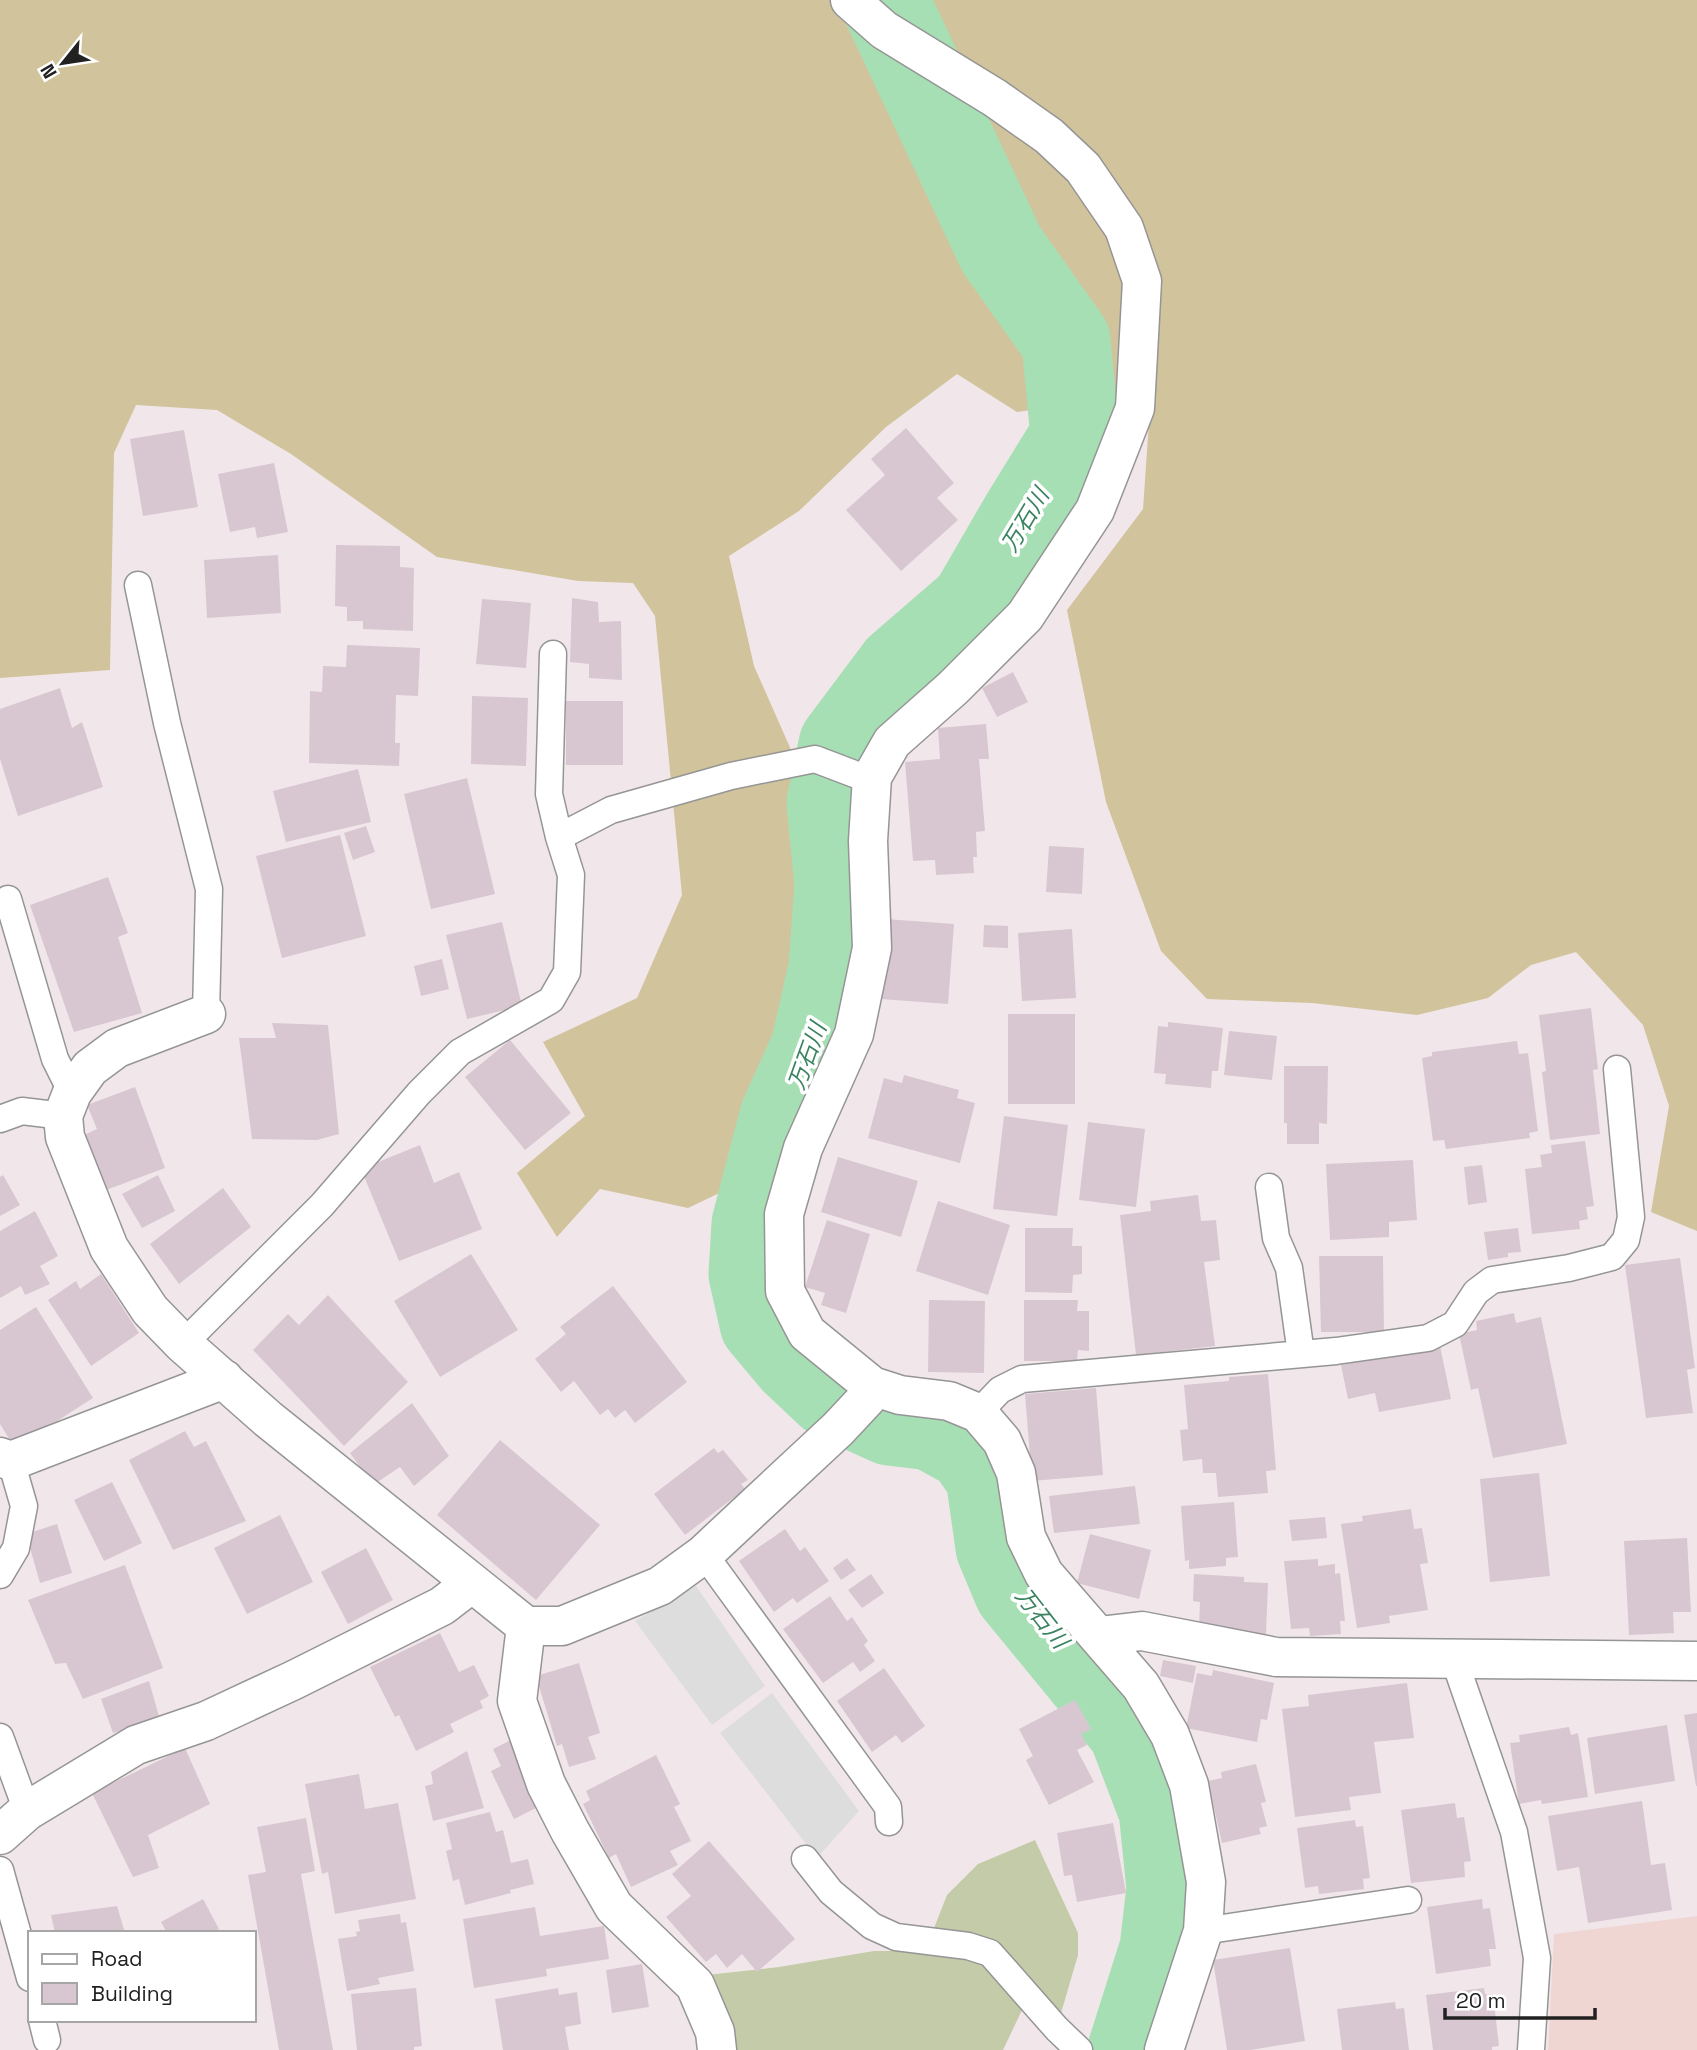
<svg xmlns="http://www.w3.org/2000/svg" width="1697" height="2050" font-family="'Space Grotesk','Noto Sans JP',sans-serif">
  <style>
    .farmland { fill: #f0d6d3 }
    .forest { fill: #d1c39b }
    .cemetery { fill: #c4cba8 }
    .parking { fill: #ddd }
    .lines { fill: none; stroke-linecap: round; stroke-linejoin: round }
    .river { stroke: #a7dfb5; stroke-width: 89 }
    .building { fill: #d8c7d0 }
    .lane-casing { stroke: #959595; stroke-width: 29 }
    .street-casing { stroke: #959595; stroke-width: 41 }
    .lane { stroke: #fff; stroke-width: 26 }
    .street { stroke: #fff; stroke-width: 38 }
    .labels { text-anchor: middle; dominant-baseline: central; stroke-width: 7; stroke-linejoin: round; paint-order: stroke }
    .water-label { font-size: 23px; font-style: italic; fill: #398360; stroke: #fff }
  </style>
  <rect width="100%" height="100%" fill="#f1e7ea"/>
  <path class="farmland" d="M1697 1916V2050H1548L1554 1934Z"/>
  <path class="forest" d="M0 0H1697V1231L1651 1212 1669 1106 1643 1025 1576 952 1531 965 1488 998 1417 1015 1312 1003 1207 999 1161 951 1106 802 1067 610 1143 509 1151 393 1017 412 957 374 886 427 799 511 729 556 754 666 807 786 823 901 802 1055 757 1175 688 1208 600 1189 557 1237 517 1173 585 1116 543 1042 637 998 682 895 655 616 633 583 578 581 437 557 291 454 217 410 136 405 114 453 110 670 0 678Z"/>
  <path class="cemetery" d="M1035 1840 1078 1933V1955L1059 2020 1047 2031 1022 2010 1003 2050H737L733 2033 707 1975 779 1967 874 1951H925L947 1895 978 1864Z"/>
  <path class="parking" d="M696 1586 765 1686 712 1725 635 1621Z
    M772 1693 859 1811 817 1858 720 1733Z"/>
  <g class="lines">
    <path class="river" d="M884 0 1001 249 1066 341 1075 436 1025 517 974 605 900 669 843 745 831 803 839 884 833 968 815 1048 784 1117 756 1224 753 1274 764 1323 795 1360 831 1394 890 1421 932 1426 970 1447 990 1476 1000 1547 1018 1590 1132 1729 1163 1810 1171 1888 1164 1949 1132 2050"/>
  </g>
  <path class="building" d="M906 428 954 483 937 498 958 520 901 571 846 510 885 475 871 459Z
    M184 430 198 507 143 516 130 439Z
    M274 463 288 532 257 538 255 527 230 532 218 474Z
    M336 545 400 546V567L414 568 413 631 363 629V621H347V607L335 606Z
    M278 555 281 613 207 618 204 560Z
    M572 598 598 602 599 622 621 621 622 680 589 678V664L570 662Z
    M482 599 531 603 526 668 476 664Z
    M347 645 420 648 418 696 396 695 395 743H400L399 766 309 763 310 691 322 692 323 666 346 667Z
    M1013 672 1028 702 997 717 982 688Z
    M60 688 72 728 82 722 103 787 18 816 0 759V709Z
    M472 696 528 698 526 766 471 764Z
    M566 701H623V765H566Z
    M986 724 989 759H979L985 831 976 832 977 857H973L974 873 936 875 935 860 913 861 905 762 940 759 938 728Z
    M358 769 371 822 286 842 273 791Z
    M467 778 495 894 431 909 404 794Z
    M366 826 375 852 353 860 344 833Z
    M340 835 366 936 282 958 256 856Z
    M1049 846 1084 848 1082 894 1046 892Z
    M108 877 128 933 118 937 142 1013 74 1032 30 905Z
    M886 919 954 924 948 1004 881 999Z
    M502 922 522 1006 467 1019 446 935Z
    M984 925 1008 926V948L983 947Z
    M1072 929 1076 998 1022 1001 1018 933Z
    M442 959 449 989 421 996 414 966Z
    M1591 1008 1598 1069 1593 1070 1600 1134 1550 1140 1542 1072 1546 1071 1539 1015Z
    M1008 1014H1075V1104H1008Z
    M1168 1022 1223 1028 1218 1071H1212L1211 1088 1165 1084 1166 1074 1154 1073 1158 1026 1168 1027Z
    M272 1023 328 1025 339 1134 317 1140 252 1139 239 1038H276Z
    M1229 1031 1277 1036 1272 1080 1224 1075Z
    M510 1040 571 1113 525 1150 465 1077Z
    M1517 1041 1519 1054 1528 1053 1538 1131 1529 1133 1530 1138 1446 1149 1444 1140 1433 1141 1422 1058 1432 1056V1052Z
    M1284 1066H1328L1327 1124 1319 1123V1144H1287V1123H1284Z
    M904 1075 959 1090 957 1098 975 1103 960 1163 868 1138 884 1078 902 1083Z
    M135 1087 165 1168 106 1190 82 1136 97 1129 87 1105Z
    M1004 1116 1068 1125 1057 1216 993 1209Z
    M1088 1122 1145 1129 1136 1207 1079 1200Z
    M1585 1141 1594 1206 1586 1207 1588 1219 1579 1221 1580 1229 1532 1234 1525 1169 1542 1167 1540 1155 1552 1153 1551 1145Z
    M420 1145 434 1183 459 1172 482 1229 399 1261 361 1169Z
    M838 1157 918 1181 901 1237 821 1212Z
    M1413 1160 1417 1220 1389 1222V1237L1330 1240 1326 1164Z
    M1482 1165 1487 1202 1468 1205 1464 1167Z
    M3 1175 20 1205 0 1216V1177Z
    M158 1175 175 1211 142 1228 122 1194Z
    M223 1188 251 1227 179 1284 150 1244Z
    M1198 1195 1201 1221 1216 1220 1220 1260 1204 1262 1215 1346 1136 1355 1120 1215 1151 1211 1150 1201Z
    M938 1201 1010 1225 988 1295 916 1271Z
    M35 1211 58 1256 40 1266 50 1284 25 1295 21 1286 0 1298V1231Z
    M827 1220 870 1234 846 1313 821 1305 825 1293 805 1287Z
    M1025 1228H1073L1072 1246H1082V1274L1073 1275 1072 1293 1025 1292Z
    M1518 1228 1521 1252 1508 1253V1257L1488 1260 1484 1232Z
    M471 1254 518 1330 440 1377 394 1301Z
    M1319 1256H1383L1384 1332H1321Z
    M1680 1258 1695 1368 1687 1370 1693 1413 1646 1418 1625 1265Z
    M101 1274 139 1333 91 1366 48 1300 76 1281 80 1289Z
    M613 1286 687 1382 635 1423 625 1410 615 1418 608 1409 600 1415 574 1381 561 1392 535 1359 566 1334 560 1327Z
    M328 1295 408 1382 344 1446 253 1350 288 1314 299 1325Z
    M929 1300 985 1301 984 1373 928 1372Z
    M1024 1300H1078L1077 1311H1089V1351L1078 1350 1077 1361H1024Z
    M36 1307 93 1398 15 1448 0 1424V1330Z
    M1514 1313 1516 1323 1541 1317 1567 1444 1493 1458 1478 1388 1471 1390 1459 1334 1477 1330 1476 1321Z
    M1440 1346 1451 1399 1379 1412 1375 1393 1348 1399 1341 1365Z
    M1268 1374 1276 1470 1266 1471 1268 1493 1218 1497 1216 1473H1203L1202 1459 1183 1461 1180 1430 1188 1429 1184 1385 1229 1381V1377Z
    M1096 1388 1103 1475 1032 1481 1025 1394Z
    M412 1403 449 1456 414 1486 400 1467 373 1485 350 1453Z
    M185 1431 194 1447 206 1441 246 1521 173 1550 129 1460Z
    M500 1440 600 1525 536 1600 437 1515Z
    M714 1448 718 1453 723 1450 748 1480 741 1484 745 1489 685 1535 654 1494Z
    M1539 1473 1550 1576 1490 1582 1480 1479Z
    M112 1482 142 1543 104 1561 74 1500Z
    M1135 1486 1140 1524 1054 1533 1049 1496Z
    M1234 1502 1238 1557 1226 1558V1566L1189 1569V1560L1185 1561 1181 1506Z
    M1411 1509 1414 1529 1422 1528 1428 1563 1420 1564 1428 1610 1389 1616 1390 1623 1357 1628 1341 1524 1363 1521 1362 1516Z
    M280 1515 313 1582 247 1614 214 1548Z
    M1325 1517 1327 1538 1292 1541 1289 1520Z
    M57 1524 72 1573 40 1583 26 1534Z
    M785 1529 800 1551 805 1547 829 1581 797 1603 793 1598 774 1612 739 1561Z
    M1090 1534 1151 1550 1139 1599 1077 1583Z
    M1687 1538 1691 1612H1673L1674 1633 1629 1635 1624 1541Z
    M366 1548 393 1600 348 1624 321 1572Z
    M847 1558 856 1570 841 1580 833 1568Z
    M1318 1559V1566L1335 1564V1574L1340 1573 1345 1621H1340L1341 1634 1310 1636 1309 1628 1291 1629 1284 1561Z
    M125 1565 163 1668 83 1699 66 1663 55 1664 28 1600Z
    M871 1574 884 1593 862 1608 848 1590Z
    M1194 1574 1244 1577V1582L1268 1583 1266 1634 1240 1633V1629L1199 1627 1200 1602 1193 1601Z
    M830 1596 847 1621 852 1617 868 1641 864 1645 875 1661 860 1672 853 1662 823 1683 783 1629Z
    M440 1633 459 1672 474 1665 489 1696 480 1701 483 1708 450 1724 454 1732 416 1751 399 1715 395 1717 370 1667Z
    M1163 1660 1196 1666 1193 1683 1160 1676Z
    M579 1663 600 1733 588 1737 596 1759 569 1767 562 1744 557 1746 536 1676Z
    M884 1668 925 1726 902 1743 896 1735 872 1752 837 1701Z
    M1213 1670 1274 1683 1267 1720 1261 1719 1257 1742 1186 1728 1197 1673 1212 1676Z
    M149 1681 160 1720 113 1733 101 1699Z
    M1407 1683 1414 1738 1374 1742 1381 1793 1349 1797 1351 1810 1295 1817 1282 1709 1309 1706 1308 1695Z
    M1075 1700 1091 1729 1081 1734 1087 1745 1077 1750 1094 1782 1049 1805 1026 1760 1033 1756 1019 1729Z
    M1697 1713V1786H1696L1684 1715Z
    M1667 1725 1675 1781 1595 1794 1587 1738Z
    M1569 1727 1571 1735 1578 1733 1588 1797 1542 1804 1541 1800 1519 1804 1510 1743 1520 1742 1519 1735Z
    M511 1740 542 1805 514 1819 491 1771 501 1766 493 1749Z
    M185 1748 210 1804 148 1835 159 1868 133 1877 92 1793Z
    M467 1751 484 1808 433 1821 425 1786 433 1784 431 1772Z
    M656 1755 680 1804 674 1807 691 1841 670 1851 678 1865 631 1887 616 1854 609 1858 583 1804 590 1800 586 1791Z
    M1256 1764 1266 1802 1261 1803 1267 1826 1259 1828 1261 1834 1222 1843 1208 1781 1222 1778 1221 1772Z
    M359 1774 365 1809 398 1803 416 1899 335 1914 328 1872 322 1874 305 1784Z
    M1642 1801 1651 1865 1665 1863 1672 1910 1588 1923 1579 1867 1557 1871 1548 1816Z
    M1455 1803 1457 1818 1464 1817 1471 1861 1464 1862 1465 1877 1411 1883 1401 1810Z
    M490 1812 496 1832 503 1830 511 1863 528 1859 534 1884 510 1890 511 1893 465 1905 459 1879 453 1881 446 1851 452 1849 446 1823Z
    M306 1818 315 1871 301 1874 333 2050H279L248 1875 266 1872 257 1827Z
    M1355 1820 1356 1827 1363 1826 1370 1878 1363 1879 1364 1889 1319 1894 1318 1886 1305 1888 1297 1828Z
    M1113 1823 1126 1893 1077 1902 1072 1875 1064 1876 1057 1833Z
    M709 1841 795 1939 757 1972 742 1954 727 1968 716 1954 706 1962 666 1917 691 1896 672 1874Z
    M203 1899 219 1929 213 1933H167L161 1922Z
    M1482 1899 1483 1909 1490 1908 1496 1949H1489L1491 1966 1436 1974 1427 1907Z
    M117 1906 125 1933H55L51 1915Z
    M535 1907 540 1936 604 1926 609 1959 546 1969 547 1976 474 1988 463 1919Z
    M400 1914 401 1923 406 1922 414 1971 378 1978 380 1984 347 1991 338 1939 357 1936 356 1932 360 1931 358 1920Z
    M1290 1948 1305 2041 1250 2050H1227L1213 1960Z
    M642 1964 649 2007 612 2013 606 1970Z
    M416 1988 422 2046 414 2047V2050H357L351 1994Z
    M558 1988 559 1995 577 1992 581 2024 565 2027 569 2050H503L495 1999Z
    M1484 1988 1485 1994H1493L1499 2046 1492 2047V2050H1433L1426 1995Z
    M1395 2002 1396 2009 1404 2008 1409 2050H1342L1337 2009Z"/>
  <g class="lines">
    <g class="lane-casing">
      <path id="lane" d="M138 585 167 723 209 889 206 1014
        M559 837 611 810 731 776 815 759 857 775 872 777
        M8 899 55 1059 72 1093
        M0 1119 22 1111 63 1116
        M1269 1187 1276 1238 1289 1268 1301 1354
        M183 1344 322 1205 419 1093 460 1052 551 1000 567 972 571 875 559 837 549 794 553 654
        M978 1413 1000 1390 1022 1379 1336 1351 1428 1338 1455 1324 1476 1292 1492 1280 1569 1268 1612 1257 1626 1240 1631 1217 1617 1069
        M704 1554 888 1807 889 1822
        M0 1575 16 1548 24 1506 11 1461
        M1454 1659 1514 1832 1537 1958 1531 2050
        M0 1737 27 1811
        M805 1859 831 1892 872 1926 896 1937 968 1946 990 1953 1057 2029 1079 2050
        M0 1870 30 1978
        M1203 1931 1408 1900
        M42 2020 47 2040"/>
    </g>
    <g class="street-casing">
      <path id="street" d="M850 0 884 30 995 98 1049 136 1083 168 1124 228 1142 281 1135 408 1095 510 1025 616 953 688 892 742 872 777 868 841 872 948 854 1034 803 1148 784 1214 785 1291 807 1333 872 1386 900 1395 949 1401 978 1413 1002 1441 1016 1473 1026 1537 1044 1574 1141 1686 1170 1735 1189 1785 1206 1882 1203 1931 1164 2050
        M206 1014 117 1048 90 1068 72 1093 63 1116 65 1137 109 1248 150 1310 183 1344 268 1419 526 1626H562L660 1586 704 1554 751 1510 838 1429 867 1398 872 1386
        M0 1457 11 1461 224 1379
        M526 1626 517 1701 546 1784 570 1831 614 1907 695 1985 715 2032 717 2050
        M1099 1636 1142 1631 1276 1657 1697 1661
        M0 1835 27 1811 136 1745 206 1721 294 1680 442 1606 472 1583"/>
    </g>
    <use href="#lane" class="lane"/>
    <use href="#street" class="street"/>
  </g>
  <g class="labels">
    <g class="water-label">
      <text transform="translate(1025 520) rotate(-59)">万石川</text>
      <text transform="translate(807 1056) rotate(-70)">万石川</text>
      <text transform="translate(1042 1618) rotate(52)">万石川</text>
    </g>
  </g>
  <rect x="28" y="1931" width="228" height="91" fill="#ffffff" stroke="#a6a6a6" stroke-width="2"/>
  <rect x="42" y="1954" width="35" height="10" fill="#ffffff" stroke="#a6a6a6" stroke-width="2"/>
  <text x="91" y="1966" font-size="21" fill="#212121">Road</text>
  <rect x="42" y="1983" width="35" height="21" fill="#d8c7d0" stroke="#a6a6a6" stroke-width="2"/>
  <text x="91" y="2001" font-size="21" fill="#212121">Building</text>
  <g transform="translate(63 63) rotate(240)" stroke="#ffffff" stroke-width="5" paint-order="stroke">
  <path d="M0-5L12 26L0 18L-12 26Z" fill="#212121"/>
  <text y="-10" font-size="19" font-weight="bold" text-anchor="middle" fill="#212121">N</text>
  </g>
  <path d="M1445 2008v10h150v-10" fill="none" stroke="#212121" stroke-width="3.5"/>
  <text x="1456" y="2008" font-size="21" fill="#212121" stroke="#ffffff" stroke-width="5" paint-order="stroke">20 m</text>
</svg>
